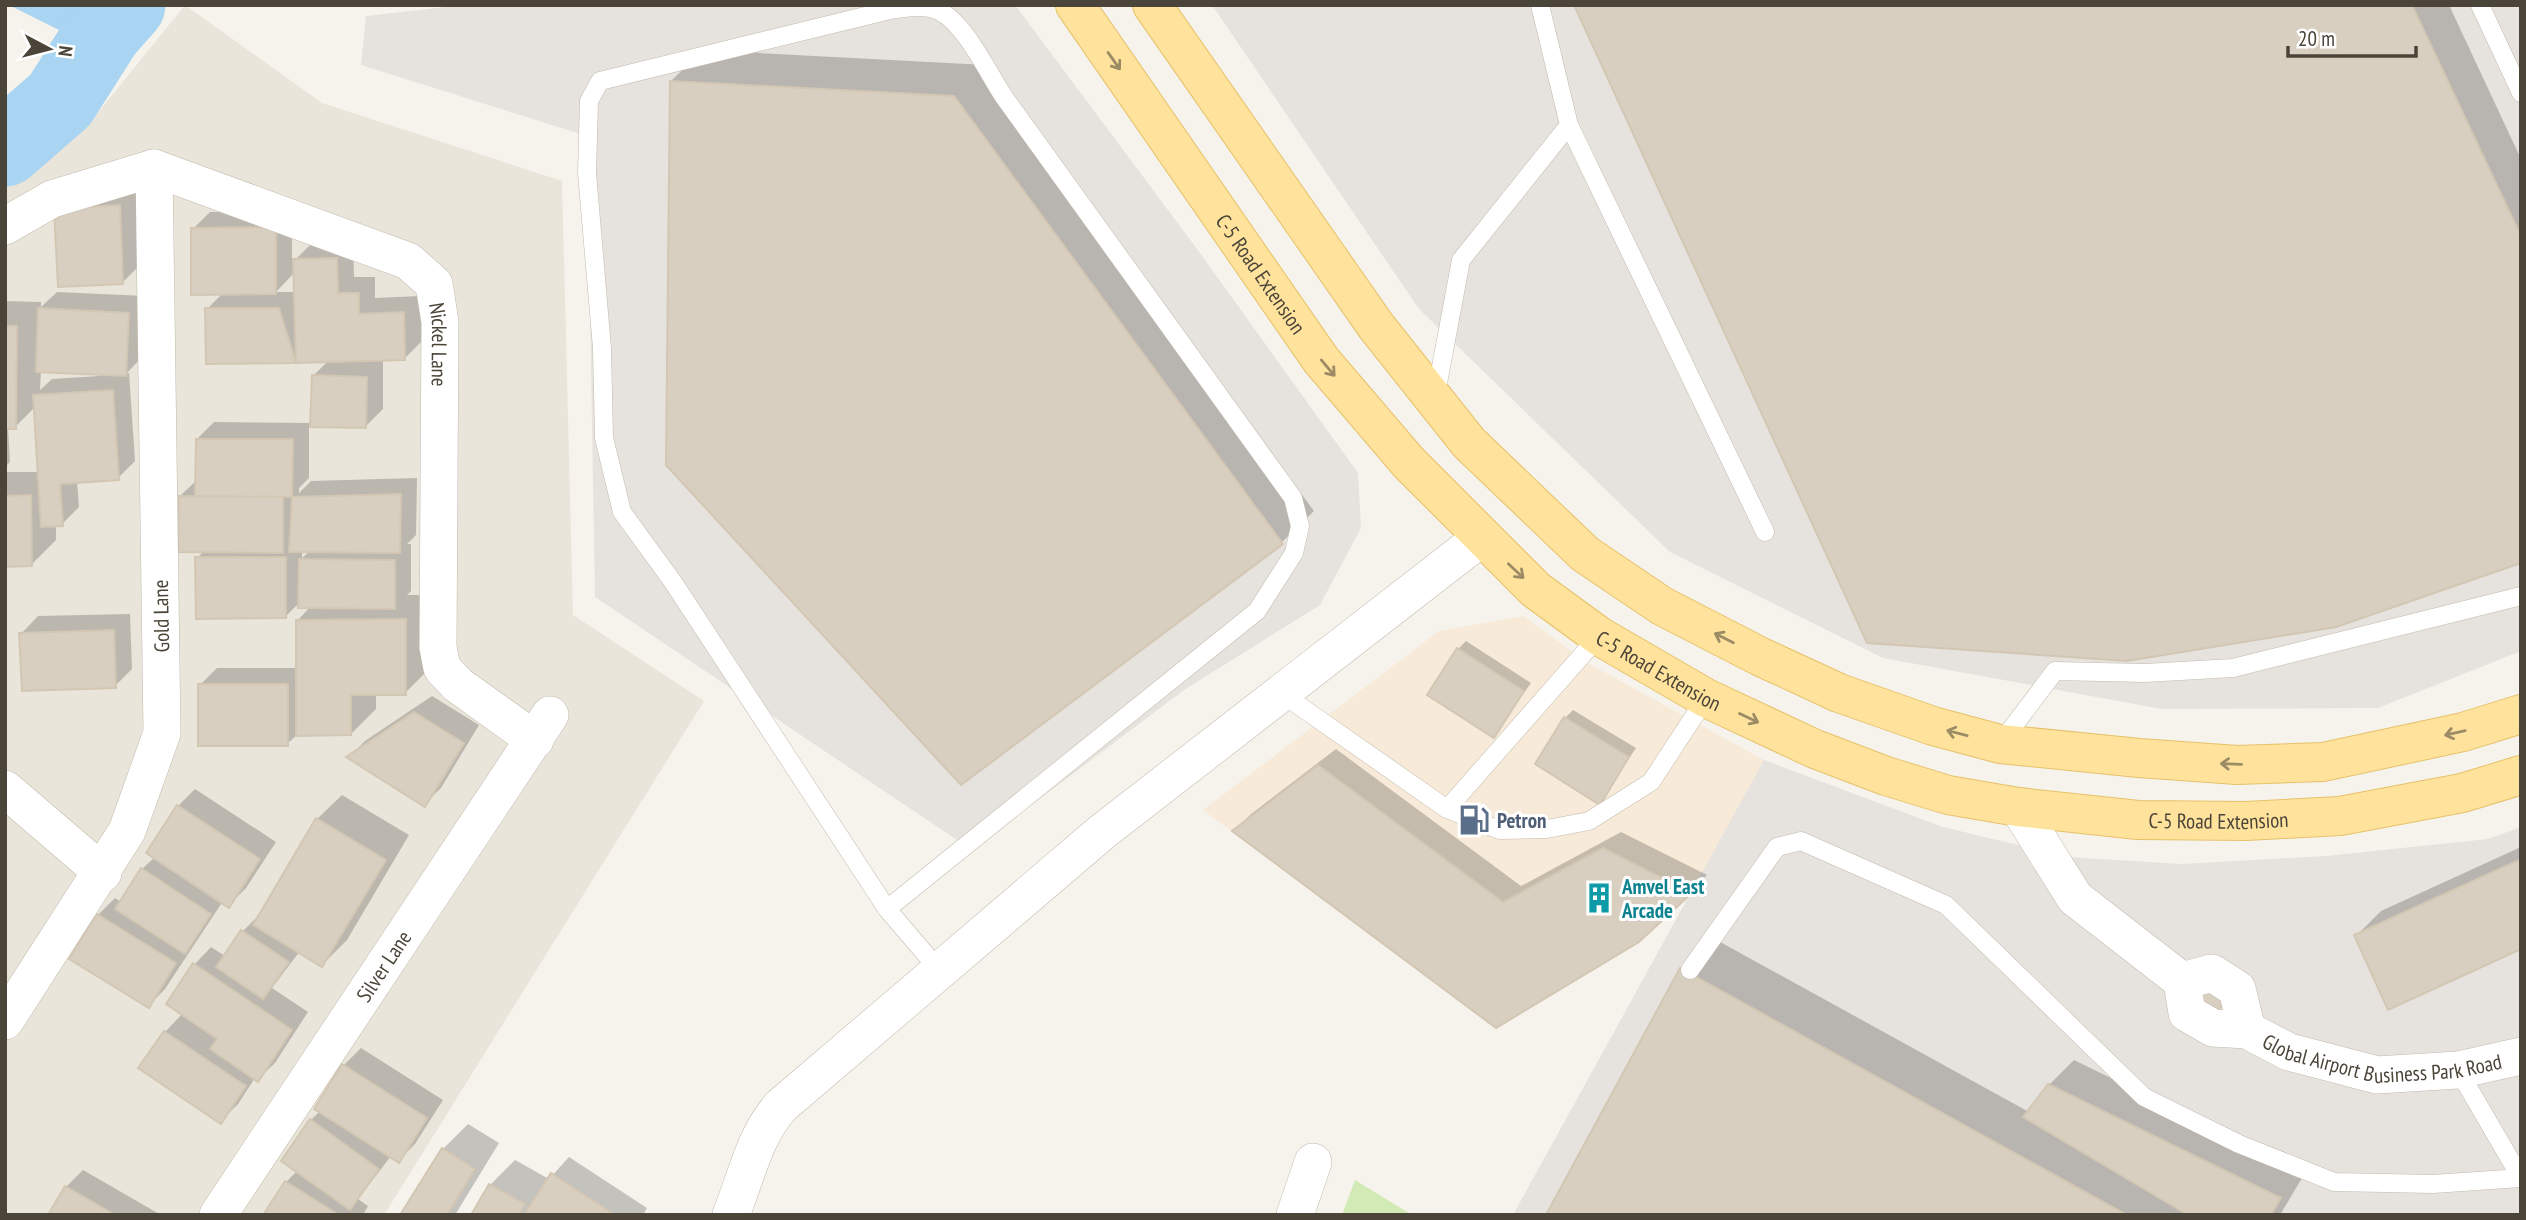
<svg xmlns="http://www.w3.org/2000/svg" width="2526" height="1220" font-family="'PT Sans Narrow',sans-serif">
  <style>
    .residential { fill: #eae5da }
    .commercial { fill: #f7ead8 }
    .industrial { fill: #e6e2dd }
    .green { fill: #d2eab5 }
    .water { fill: #a9d4f2 }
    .shadow { fill: #0003; fill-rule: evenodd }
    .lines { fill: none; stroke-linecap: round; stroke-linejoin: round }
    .river { stroke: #a9d4f2; stroke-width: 77 }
    .building { fill: #d8cfc1; stroke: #d3c7b4; stroke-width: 2 }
    .lane-casing { stroke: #c2bbae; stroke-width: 19 }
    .street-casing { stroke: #c2bbae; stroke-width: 38 }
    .primary-casing { stroke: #e6c16a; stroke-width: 40 }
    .lane { stroke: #fff; stroke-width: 18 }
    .street { stroke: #fff; stroke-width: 37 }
    .primary { stroke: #ffe39c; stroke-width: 38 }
    .oneway { stroke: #9c8c66 }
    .labels { text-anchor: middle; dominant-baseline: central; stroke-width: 6; stroke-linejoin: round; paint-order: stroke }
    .street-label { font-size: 21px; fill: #4b4439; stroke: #fff }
    .service-label { font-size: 21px; font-weight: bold; fill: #4e5e75; stroke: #fff; text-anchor: start }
    .culture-label { font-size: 21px; font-weight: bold; fill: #0d838f; stroke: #fff; text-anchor: start }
  </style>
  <rect width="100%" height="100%" fill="#f6f3ec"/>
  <path class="residential" d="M185 5 322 103 562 181 573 615 704 701 384 1215H5V184L92 120Z"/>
  <path class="commercial" d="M1524 616 1586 662 1764 760 1692 893 1639 942 1496 1028 1203 810 1439 631Z"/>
  <path class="industrial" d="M463 5H1015L1197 249 1358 473 1361 528 1320 605 1184 690 972 850 595 597 587 136 361 65 366 16Z
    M1212 5H2521V651L2378 708 2162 709 1883 658 1670 552 1419 309Z
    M1764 760 1943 827 2068 857 2182 864 2326 856 2488 839 2521 827V1215H1513Z"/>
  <path class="green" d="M1355 1180 1412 1215H1342Z"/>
  <path class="water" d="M9 5H135L59 30Z"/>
  <path class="shadow" d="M1576 5H2449L2521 159V561Z
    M703 50 986 65 1314 511 1282 542 961 783 671 81Z
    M137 189 140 265 123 282 55 210Z
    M292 211V263L312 243 353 241 354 277H375V298L420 296 422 341 405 358 383 359V409L366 426 309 425V478L299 488V493L311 481 417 478 416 535 407 544H411V591L407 595H430V668L405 693H376V709L351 734H298L287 744 200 685 217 668H298V620L311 606 300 602 285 617 197 558 205 550 180 496 197 480V439L214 422 312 423 313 376 329 360 207 362V309L223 293 193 229 210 212ZM295 272 296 292H276ZM302 550 310 551 302 558Z
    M57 292 145 296 142 357 126 374 129 373 135 461 118 478 77 481 79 507 62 524H56V540L31 565H5V472H39L35 407 15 427H8L10 462 5 467V301L41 302V307ZM41 370 99 373V376L52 379 40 390Z
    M130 614 132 669 115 686 21 634 38 616Z
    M1466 641 1531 683 1494 735 1458 649Z
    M432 696 479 725 441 788 424 804 349 757 365 741Z
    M1573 710 1636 748 1600 802 1565 718Z
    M1336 749 1521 886 1621 832 1707 875 1638 941 1234 831 1251 814Z
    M195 789 276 842 246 888 229 905 223 901 165 989 148 1006 98 915 115 898 121 902 142 869 155 857 149 852 178 806Z
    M342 795 409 835 347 940 322 965 300 951 272 988 308 1012 275 1063 258 1079 255 1078 238 1104 221 1121 165 1032 183 1013 169 1003 195 964 211 947 225 956 243 931 260 914 317 819Z
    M2521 847V947L2356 936 2381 911Z
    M1713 938 2029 1112 2049 1085 2074 1060 2305 1173 2280 1215H1548Z
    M361 1048 443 1100 415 1144 398 1161 391 1156 358 1199 368 1206 363 1215H265L286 1182 298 1170 311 1120 320 1111 344 1065Z
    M468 1124 499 1143 455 1215H402L443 1149Z
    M569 1157 647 1208 643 1215H473L490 1185 515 1160 549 1179Z
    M83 1170 161 1215H50L66 1187Z"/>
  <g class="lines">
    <path class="river" d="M5 148 60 100 104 31 127 5"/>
  </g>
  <path class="building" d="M1574 5H2412L2521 236V563L2336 627 2127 661 1867 643Z
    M670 81 954 96 1283 544 961 785 666 465Z
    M120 205 123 284 58 287 54 209Z
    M276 227V294L191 295V228Z
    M337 258 338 293H359V314L404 312 405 360 296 363 293 259Z
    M38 308 129 313 126 376 36 372Z
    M205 308H279L296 363 206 364Z
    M5 326H17L16 429H5Z
    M312 375 367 377 366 428 310 427Z
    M113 390 119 480 60 484 63 526 41 527 33 395Z
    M196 439H293L292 497 195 496Z
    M401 494 400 553 289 552 292 497Z
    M31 495 32 566 5 567V496Z
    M179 496 283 497V553L178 552Z
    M195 557H286V618L196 619Z
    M299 559 395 560V609L298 608Z
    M406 619V695H351V735L296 736V620Z
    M114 630 116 688 22 691 19 633Z
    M1457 648 1524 691 1494 738 1427 695Z
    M198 684H288V746H198Z
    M414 712 464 743 425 807 346 757Z
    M1564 717 1629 757 1600 805 1535 764Z
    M1318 765 1503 902 1603 848 1692 893 1639 942 1496 1028 1232 831Z
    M177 805 260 859 229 908 146 853Z
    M316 818 386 860 322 967 253 925Z
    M2521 859V949L2388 1010 2354 935Z
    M141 868 211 914 185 954 115 909Z
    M97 914 176 963 149 1008 69 959Z
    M241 930 289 962 263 999 216 967Z
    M193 963 292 1030 258 1082 210 1049 217 1039 166 1004Z
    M1680 968 2127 1215H1546Z
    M2209 985 2227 999 2216 1013 2198 999Z
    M164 1031 246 1086 221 1124 138 1068Z
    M342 1064 427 1118 399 1163 314 1109Z
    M2048 1084 2281 1198 2271 1215H2188L2023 1117Z
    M310 1119 379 1169 350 1210 281 1161Z
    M442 1148 475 1169 447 1215H400Z
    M551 1173 615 1215H524Z
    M285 1181 339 1215H263Z
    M489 1184 525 1204 519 1215H471Z
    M65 1186 115 1215H48Z"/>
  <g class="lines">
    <g class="lane-casing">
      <path id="lane" d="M2480 5 2521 93
        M1569 125 1765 532
        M1435 399 1461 260 1569 125 1540 5
        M1281 693 1447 809 1499 830 1547 829 1589 821 1651 782 1706 698
        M2000 744 2055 671 2145 673 2233 668 2521 596
        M1447 809 1599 636
        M887 909 1257 611 1294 553 1300 526 1293 498 1004 97C988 73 965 23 939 11 924 4 905 8 890 10L600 81 589 101 587 173 602 348 604 438 622 512 673 582 887 909 940 971
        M1690 970 1777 847 1801 841 1946 905 2144 1097 2239 1144 2334 1182 2433 1184 2521 1178
        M2458 1070 2521 1178"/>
    </g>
    <g class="street-casing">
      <g id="street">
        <path id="s1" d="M5 226 52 199 154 168 408 261 434 284 440 322 438 647 442 668 458 685 535 740"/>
        <path d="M5 789 103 873"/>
        <path id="s2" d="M2018 807 2075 898 2182 981 2187 1013 2213 1028 2247 1030 2289 1052 2377 1075 2458 1070 2521 1056"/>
        <path d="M2182 981 2212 973 2237 989 2247 1030"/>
        <path d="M5 1021 127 831 162 733 154 168"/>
        <path id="s3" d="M218 1215 550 715"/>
        <path d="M731 1215C746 1178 754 1136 781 1106L1102 832 1481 538"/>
        <path d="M1295 1215 1313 1162"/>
      </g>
    </g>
    <g class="primary-casing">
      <g id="primary">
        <path id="s4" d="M1075 5 1321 360 1409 463 1536 590 1599 636 1706 698 1815 749 1886 776 1948 795 2018 807 2138 820 2246 821 2340 816 2462 793 2521 775"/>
        <path d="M1152 5 1376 326 1469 443 1585 554 1662 606 1761 657 1839 693 1933 726 2000 744 2139 758 2237 765 2323 762 2463 732 2521 714"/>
      </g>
    </g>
    <use href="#lane" class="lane"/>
    <use href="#street" class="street"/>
    <use href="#primary" class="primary"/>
  </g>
  <defs><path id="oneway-shaft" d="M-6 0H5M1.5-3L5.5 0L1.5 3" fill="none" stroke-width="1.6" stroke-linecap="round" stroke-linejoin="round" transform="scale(1.75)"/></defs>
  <g class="oneway">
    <use href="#oneway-shaft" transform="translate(1114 61) rotate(55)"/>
    <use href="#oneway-shaft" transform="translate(1328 368) rotate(50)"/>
    <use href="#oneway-shaft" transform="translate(1516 571) rotate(43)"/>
    <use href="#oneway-shaft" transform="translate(1724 638) rotate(-153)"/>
    <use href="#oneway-shaft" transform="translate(1749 718) rotate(25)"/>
    <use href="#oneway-shaft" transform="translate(1957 733) rotate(-165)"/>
    <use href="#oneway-shaft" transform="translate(2455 733) rotate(167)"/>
    <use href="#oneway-shaft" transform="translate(2231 764) rotate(-178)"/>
  </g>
  <defs>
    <g id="fuel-bare" transform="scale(2.415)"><path d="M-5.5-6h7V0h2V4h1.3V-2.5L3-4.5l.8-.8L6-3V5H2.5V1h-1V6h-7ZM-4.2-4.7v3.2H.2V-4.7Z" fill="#5c6f8a" stroke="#fff" stroke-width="2.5" paint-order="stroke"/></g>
    <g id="building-bare" transform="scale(2.415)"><path d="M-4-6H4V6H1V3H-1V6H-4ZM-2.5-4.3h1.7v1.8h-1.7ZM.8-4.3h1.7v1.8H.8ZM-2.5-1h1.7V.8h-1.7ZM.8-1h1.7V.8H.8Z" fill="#0f9aa8" stroke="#fff" stroke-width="2.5" paint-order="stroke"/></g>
  </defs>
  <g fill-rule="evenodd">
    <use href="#fuel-bare" x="1474" y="820"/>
    <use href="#building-bare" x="1599" y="898"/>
  </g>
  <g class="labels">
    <g class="street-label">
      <text stroke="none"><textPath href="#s4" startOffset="327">C-5 Road Extension</textPath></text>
      <text stroke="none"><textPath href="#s1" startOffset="527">Nickel Lane</textPath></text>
      <text transform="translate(161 616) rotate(-91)">Gold Lane</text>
      <text stroke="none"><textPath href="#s4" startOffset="894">C-5 Road Extension</textPath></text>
      <text stroke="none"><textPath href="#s4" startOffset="1482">C-5 Road Extension</textPath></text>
      <text stroke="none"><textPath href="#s3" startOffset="299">Silver Lane</textPath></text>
      <text stroke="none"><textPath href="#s2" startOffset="481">Global Airport Business Park Road</textPath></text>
    </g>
    <g class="service-label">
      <text x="1497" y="820">Petron</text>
    </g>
    <g class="culture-label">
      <text x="1622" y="886">Amvel East<tspan x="1622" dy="24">Arcade</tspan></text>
    </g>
  </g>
  <rect width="2526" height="1220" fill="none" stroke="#4b4439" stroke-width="14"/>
  <g transform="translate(49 49) rotate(97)" stroke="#ffffff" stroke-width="5" paint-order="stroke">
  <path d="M0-5L12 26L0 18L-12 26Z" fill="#4b4439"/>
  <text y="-10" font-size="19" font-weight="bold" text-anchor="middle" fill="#4b4439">N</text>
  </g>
  <path d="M2288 46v10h128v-10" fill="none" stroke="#4b4439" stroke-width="3.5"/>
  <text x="2298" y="46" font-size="21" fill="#4b4439" stroke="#ffffff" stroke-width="5" paint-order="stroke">20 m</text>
</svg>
